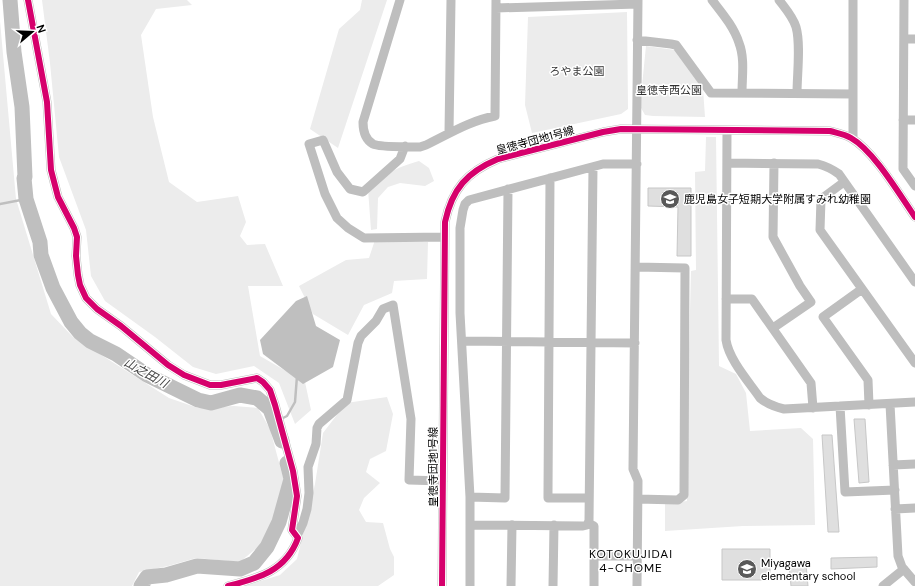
<svg xmlns="http://www.w3.org/2000/svg" width="915" height="586" font-family="'DM Sans','Noto Sans JP',sans-serif">
  <style>
    .green { fill: #ececec }
    .water { fill: #bfbfbf }
    .lines { fill: none; stroke-linecap: round; stroke-linejoin: round }
    .stream { stroke: #bfbfbf; stroke-width: 2.5 }
    .river { stroke: #bfbfbf; stroke-width: 15 }
    .building { fill: #dfdfdf; stroke: #c7c7c7 }
    .minor { stroke: #bebebe; stroke-width: 9 }
    .cycleway-casing { stroke: #fff; stroke-width: 8 }
    .cycleway { stroke: #d6006c; stroke-width: 6 }
    .labels { text-anchor: middle; dominant-baseline: central; stroke-width: 3; stroke-linejoin: round; paint-order: stroke }
    .park-label { font-size: 11px; fill: #333; stroke: #fff }
    .street-label { font-size: 11px; fill: #000; stroke: #fff }
    .poi-label { font-size: 11px; fill: #000; stroke: #fff; text-anchor: start }
    .water-label { font-size: 12px; font-style: italic; fill: #444; stroke: #fff }
    .neighbourhood-label { font-size: 12px; letter-spacing: 1px; fill: #000; stroke: #fff }
  </style>
  <rect width="100%" height="100%" fill="#fff"/>
  <path class="green" d="M42 0H187L192 5 156 9 141 35 153 117 169 182 197 202 238 196 246 222 240 236 247 245 265 244 283 286H248L260 356 305 382 311 410 295 424 279 383 254 366 216 374 193 367 155 337 105 301 91 276 86 230 59 157 50 63Z
    M362 0H387L338 148 310 129 339 29 360 10Z
    M627 12 628 109 621 114 532 133 525 105 528 17Z
    M0 21 16 199 51 314 73 337 169 398 198 408 234 406 258 408 270 429 284 481 274 521 259 546 240 562 196 558 168 566 139 572 132 586H0Z
    M646 46 675 50 703 89 705 117 653 116 645 115 640 106Z
    M706 137H716L719 366 736 374 746 393 750 431 801 428 813 439 815 525 743 526 665 531V504L687 501V433L691 271 696 270 695 172 705 171Z
    M419 161 429 168 434 181 425 186 400 183 388 187 378 198 377 229 371 230 368 189C385 173 396 168 419 161Z
    M375 240 428 242 427 279 394 281 392 293 364 305 348 335 313 314 299 286 346 260 369 258Z
    M387 397 393 414 386 451 370 459 366 472 380 483 364 498 359 510 366 522 383 523 390 549 394 557V575L378 586H244L280 575 297 559 315 484 323 433 346 403Z"/>
  <path class="water" d="M307 296 316 326 340 340 333 367 303 384 263 354 260 340 296 301Z"/>
  <g class="lines">
    <path class="stream" d="M0 204 26 199
      M275 422 287 416 295 402 297 376"/>
    <path class="river" d="M10 0 14 52 22 107 25 177 24 178 26 199 40 242 41 255 53 288 71 322 80 333 90 341 116 354 147 375 198 400 211 403 240 395 257 398 270 409 282 441
      M141 586 147 577 166 575 197 566 240 569 254 563 267 547 279 522 291 479 287 463"/>
  </g>
  <path class="building" d="M648 188H691V256H677L678 207 648 206Z
    M854 419H865L869 482 859 483Z
    M822 435H832L839 532H828Z
    M722 549H770V580H722Z
    M877 557V567L831 569V558Z
    M806 564 808 586H791L789 565Z"/>
  <g class="lines">
    <path class="minor" d="M28 0 47 102 51 170 58 197 74 228 77 237 76 256 78 275 80 285 86 298 97 309 121 326 168 365 184 375 210 385H221L257 378 263 382 270 390 275 405 293 471 297 496 292 530 298 538C286 571 259 578 228 586
      M400 0 363 122C363 130 364 139 373 144 381 148 410 146 420 147L426 145C449 134 469 121 495 116L496 0
      M712 0C722 13 734 27 739 43 745 58 742 77 742 93
      M779 0C785 8 793 17 796 27 801 44 797 75 797 93
      M904 0 903 169 915 186
      M496 8 638 4
      M904 39H915
      M637 40 671 44 676 45 711 93 853 94
      M903 120H915
      M727 131 726 340C729 360 749 382 760 398 767 404 775 407 784 409L915 402
      M449 132 451 0
      M853 139V0
      M405 146 400 159 363 192 350 189 337 172 323 140 309 144 325 194 337 218 348 228 364 238 444 237
      M727 163 818 164C826 166 832 169 839 174L915 282
      M550 178 548 493V498H589
      M844 182 821 199 820 230 915 363
      M636 267 685 268 684 495 678 500 638 499
      M862 289 823 317 868 380 869 405
      M726 299H752L811 383 813 408
      M773 328 811 302 800 286 773 237 774 163
      M462 341 635 343
      M890 404 898 556 902 567 915 582
      M840 406 845 492 895 490
      M893 465 915 464
      M470 497 505 498 508 189
      M895 509 915 508
      M588 523 594 526V586
      M470 525 583 526 587 525 589 521 593 167
      M297 536 303 523 307 509 309 493 308 467 316 444 317 428 319 424 347 400 358 343 361 336 376 321 383 309 393 305 411 419 409 480 443 481
      M594 556H638
      M442 586 445 222C452 189 467 172 498 159L603 132 621 129 830 131C837 133 844 134 851 138 874 151 899 194 915 217
      M470 586V497L460 313V228L463 210 465 204 469 200 603 164H637
      M511 586 512 525
      M553 586 554 525
      M637 586 638 481 633 469 638 0
      M883 586 904 569"/>
    <g class="cycleway-casing">
      <path id="cycleway" d="M28 0 47 102 51 170 58 197 74 228 77 237 76 256 78 275 80 285 86 298 97 309 121 326 168 365 184 375 210 385H221L257 378 263 382 270 390 275 405 293 471 297 496 292 530 298 538C286 571 259 578 228 586
        M442 586 445 222C452 189 467 172 498 159L603 132 621 129 830 131C837 133 844 134 851 138 874 151 899 194 915 217"/>
    </g>
    <use href="#cycleway" class="cycleway"/>
  </g>
  <defs>
    <g id="school-disc" transform="scale(1)"><circle r="9.5" fill="#595959" stroke="#fff"/><path d="M0-5L7-2L0 1L-7-2ZM-4 1L0 2.5L4 1V4Q0 6-4 4Z" fill="#fff"/></g>
  </defs>
  <g fill-rule="evenodd">
    <use href="#school-disc" x="670" y="199"/>
    <use href="#school-disc" x="747" y="569"/>
  </g>
  <g class="labels">
    <g class="park-label">
      <text x="577" y="71">ろやま公園</text>
      <text x="669" y="90">皇徳寺西公園</text>
    </g>
    <g class="street-label">
      <text transform="translate(535 140) rotate(-15)">皇徳寺団地1号線</text>
      <text transform="translate(433 467) rotate(-90)">皇徳寺団地1号線</text>
    </g>
    <g class="poi-label">
      <text x="684" y="199">鹿児島女子短期大学附属すみれ幼稚園</text>
      <text x="761" y="563">Miyagawa<tspan x="761" dy="13">elementary school</tspan></text>
    </g>
    <g class="water-label">
      <text transform="translate(146 373) rotate(29)">山之田川</text>
    </g>
    <g class="neighbourhood-label">
      <text x="631" y="554">KOTOKUJIDAI<tspan x="631" dy="14">4-CHOME</tspan></text>
    </g>
  </g>
  <g transform="translate(32 32) rotate(71)" stroke="#ffffff" stroke-width="3" paint-order="stroke">
  <path d="M0-3L7 15L0 10L-7 15Z" fill="#000000"/>
  <text y="-6" font-size="11" font-weight="bold" text-anchor="middle" fill="#000000">N</text>
  </g>
</svg>
